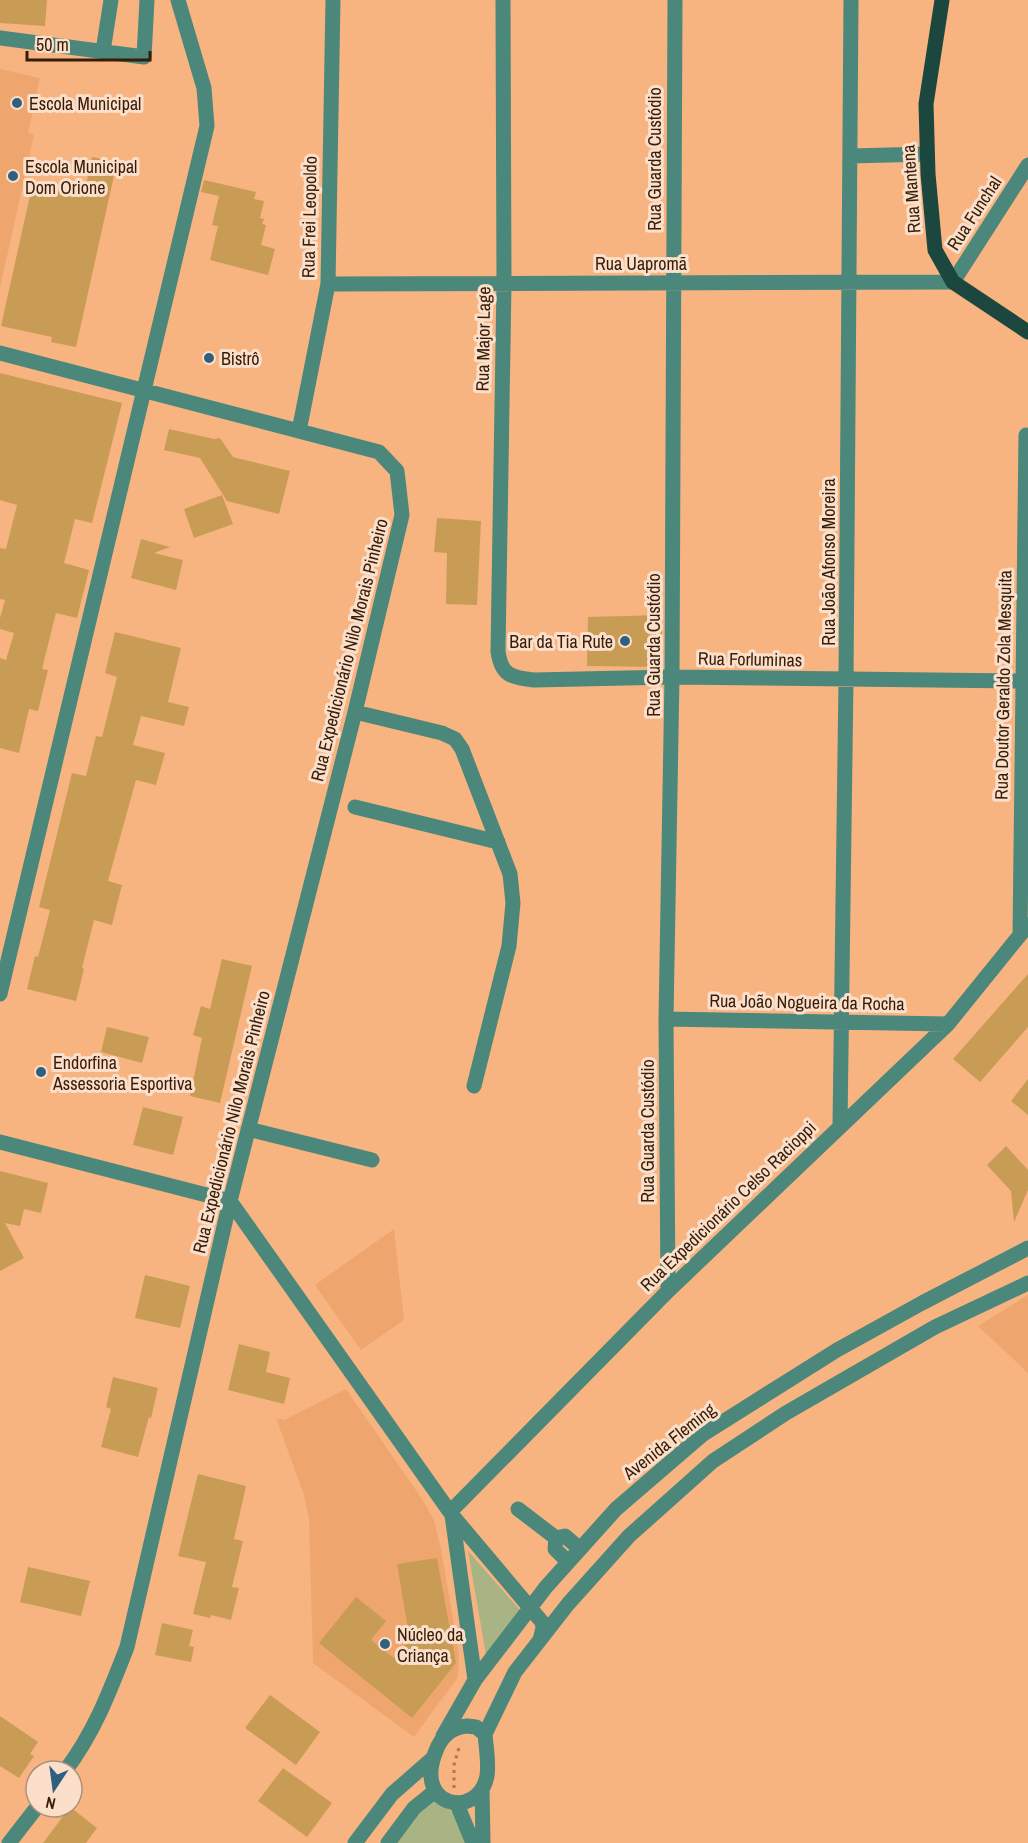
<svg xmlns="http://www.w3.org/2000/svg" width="1028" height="1843" font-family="'Archivo Narrow',sans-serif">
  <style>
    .built { fill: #efa66e }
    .green { fill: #a9b485 }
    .building { fill: #c89c55 }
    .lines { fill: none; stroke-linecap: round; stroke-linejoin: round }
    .path { stroke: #ab7850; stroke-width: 3; stroke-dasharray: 3 4.5; stroke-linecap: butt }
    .minor { stroke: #4b877a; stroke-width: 15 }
    .major { stroke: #1b473e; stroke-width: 15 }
    .poi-dot { fill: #30607e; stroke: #fbdfca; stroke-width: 2 }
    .labels { text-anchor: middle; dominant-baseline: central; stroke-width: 6; stroke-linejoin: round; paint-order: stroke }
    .poi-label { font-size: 18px; fill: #361d07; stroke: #fbdfca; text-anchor: start }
    .street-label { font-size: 18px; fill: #361d07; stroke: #fbdfca }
  </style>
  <rect width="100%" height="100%" fill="#f7b480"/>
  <path class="built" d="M0 69 40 78 28 133 34 135 0 288Z
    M394 1229 404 1320 361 1350 315 1285Z
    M1028 1295V1373L978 1326Z
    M346 1389 422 1499 434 1520 441 1549 459 1654 458 1677 414 1737 313 1663 309 1519 304 1495 276 1418 284 1420Z"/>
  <path class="green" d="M468 1551 520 1610 486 1655Z
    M429 1795 459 1817 469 1843H394Z"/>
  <path class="building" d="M0 0H47L45 26 0 23Z
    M92 157 117 162 76 347 51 342 52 337 1 326 33 182 84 194Z
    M204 180 256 192 254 199 264 201 260 218 264 219 262 224 266 225 261 245 275 249 268 275 210 260 218 226 212 225 219 196 201 192Z
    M0 373 122 403 92 523 75 519 64 563 89 570 77 618 56 613 42 669 48 670 38 711 29 709 19 753 0 748V658L6 660 14 633 0 629V618L5 600 0 599V548L6 549 17 505 0 500Z
    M169 429 214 439 220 438 233 457 290 471 279 514 227 501 200 458 164 450Z
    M222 495 233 524 194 538 184 509Z
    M437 518 481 521 477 605 446 604 447 553 434 552Z
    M141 539 170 547 154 553 183 560 176 590 131 578Z
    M662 615V667L587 666 588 617Z
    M115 632 181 648 168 702 189 707 184 726 141 716 133 745 165 753 156 785 136 780 108 881 122 885 112 925 94 920 82 968 84 969 76 1001 27 989 35 956 38 957 50 910 39 907 72 773 86 776 96 736 102 737 117 677 105 673Z
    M222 959 252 966 220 1103 190 1096 202 1038 193 1035 201 1006 210 1009Z
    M1028 974V1027L980 1082 953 1059Z
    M107 1027 149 1037 142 1063 101 1052Z
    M1028 1079V1115L1011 1101Z
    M143 1107 183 1117 173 1155 133 1145Z
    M1006 1146 1028 1170V1190L1014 1222 1011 1191 987 1165Z
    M0 1171 48 1183 41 1213 24 1209 20 1226 5 1223 24 1258 0 1271Z
    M145 1275 190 1286 180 1328 135 1318Z
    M239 1344 270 1352 266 1372 290 1378 284 1404 228 1390Z
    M113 1377 158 1388 151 1418 149 1417 138 1457 101 1447 111 1409 106 1407Z
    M198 1474 246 1486 234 1539 243 1541 232 1587 239 1588 231 1620 211 1615 210 1618 193 1614 206 1562 178 1556Z
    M437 1558 456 1663 412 1718 319 1643 356 1597 386 1621 371 1640 394 1658 409 1640 410 1641 397 1564Z
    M28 1567 90 1581 81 1616 20 1602Z
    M162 1623 193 1630 189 1646 194 1647 191 1662 155 1655Z
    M270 1695 320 1732 296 1765 245 1728Z
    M0 1716 38 1742 30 1754 34 1756 19 1778 0 1766Z
    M283 1768 332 1803 307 1837 258 1801Z
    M70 1807 97 1828 86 1843H43Z"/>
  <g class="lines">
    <path class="path" d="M454 1788V1765L460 1744"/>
    <path class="minor" d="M503 0 504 283 498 651C501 675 511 678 534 680L672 677 1028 681
      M0 38 144 57 147 0
      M103 51 111 0
      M850 156 927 154
      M328 284 953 282 1028 165
      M0 353 379 452 397 471 402 515 355 712 230 1201 127 1647C110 1691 94 1733 65 1771
      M299 431 328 284 333 0
      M355 712 442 733 455 739 462 749 510 874 513 903 509 946 474 1086
      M355 807 498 842
      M1020 935 1026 435
      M0 994 207 126 204 88 178 0
      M666 1019 948 1024
      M840 1125 846 680 851 0
      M248 1129 372 1160
      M0 1142 230 1201 452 1515 542 1622 543 1628 540 1640
      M668 1291 666 1019 672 677 675 0
      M518 1509 556 1538
      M450 1512 668 1291 948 1024 1028 925
      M452 1515 475 1680
      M556 1538 565 1536 580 1549
      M556 1538 555 1549 568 1562
      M467 1726 476 1727 485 1734C486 1748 489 1762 487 1776 478 1821 409 1808 438 1746 444 1734 453 1727 467 1726Z
      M485 1734 515 1672 568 1604 629 1536 713 1461 786 1413 935 1327 1028 1283
      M443 1736 475 1680 546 1587 616 1509 702 1435 837 1350 922 1303 1028 1248
      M482 1789 483 1843
      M457 1804 473 1843
      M9 1843 37 1807
      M355 1843 392 1794 432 1759
      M388 1843 414 1808 435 1791"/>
    <path class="major" d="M942 0 926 104 928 174 935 250 953 282 1028 332"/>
  </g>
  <g class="poi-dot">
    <circle cx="17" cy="103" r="6"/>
    <circle cx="13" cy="176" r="6"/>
    <circle cx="209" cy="358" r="6"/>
    <circle cx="625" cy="641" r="6"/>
    <circle cx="41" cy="1072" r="6"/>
    <circle cx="385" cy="1644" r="6"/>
  </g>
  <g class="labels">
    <g class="poi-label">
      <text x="29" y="103">Escola Municipal</text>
      <text x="25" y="166">Escola Municipal<tspan x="25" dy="21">Dom Orione</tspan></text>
      <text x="221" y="358">Bistrô</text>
      <text x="613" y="641" text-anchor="end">Bar da Tia Rute</text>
      <text x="53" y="1062">Endorfina<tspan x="53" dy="21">Assessoria Esportiva</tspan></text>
      <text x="397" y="1634">Núcleo da<tspan x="397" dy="21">Criança</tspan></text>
    </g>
    <g class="street-label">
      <text transform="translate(654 159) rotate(-90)">Rua Guarda Custódio</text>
      <text transform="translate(911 189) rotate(-94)">Rua Mantena</text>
      <text transform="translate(974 213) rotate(-57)">Rua Funchal</text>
      <text transform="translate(309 217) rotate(-89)">Rua Frei Leopoldo</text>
      <text x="641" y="263">Rua Uapromã</text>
      <text transform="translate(483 339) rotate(-89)">Rua Major Lage</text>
      <text transform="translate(828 562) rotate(-90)">Rua João Afonso Moreira</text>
      <text transform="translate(653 645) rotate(-90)">Rua Guarda Custódio</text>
      <text transform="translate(349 650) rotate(-76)">Rua Expedicionário Nilo Morais Pinheiro</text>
      <text transform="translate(750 659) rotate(1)">Rua Forluminas</text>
      <text transform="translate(1003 685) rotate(-89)">Rua Doutor Geraldo Zola Mesquita</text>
      <text transform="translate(807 1002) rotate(1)">Rua João Nogueira da Rocha</text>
      <text transform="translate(231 1122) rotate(-76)">Rua Expedicionário Nilo Morais Pinheiro</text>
      <text transform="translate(647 1131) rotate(-90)">Rua Guarda Custódio</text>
      <text transform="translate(728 1206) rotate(-44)">Rua Expedicionário Celso Racioppi</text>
      <text transform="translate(669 1441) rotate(-38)">Avenida Fleming</text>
    </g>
  </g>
  <g transform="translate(54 1789) rotate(193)"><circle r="28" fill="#fbdfca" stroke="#ac917c" stroke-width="1.5"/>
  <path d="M0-4.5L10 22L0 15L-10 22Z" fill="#30607e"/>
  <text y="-9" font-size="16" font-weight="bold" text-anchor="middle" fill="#361d07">N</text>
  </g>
  <path d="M27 51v9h123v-9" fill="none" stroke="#361d07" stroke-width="3"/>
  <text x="36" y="51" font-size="18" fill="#361d07" stroke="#fbdfca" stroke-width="4.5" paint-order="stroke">50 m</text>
</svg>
